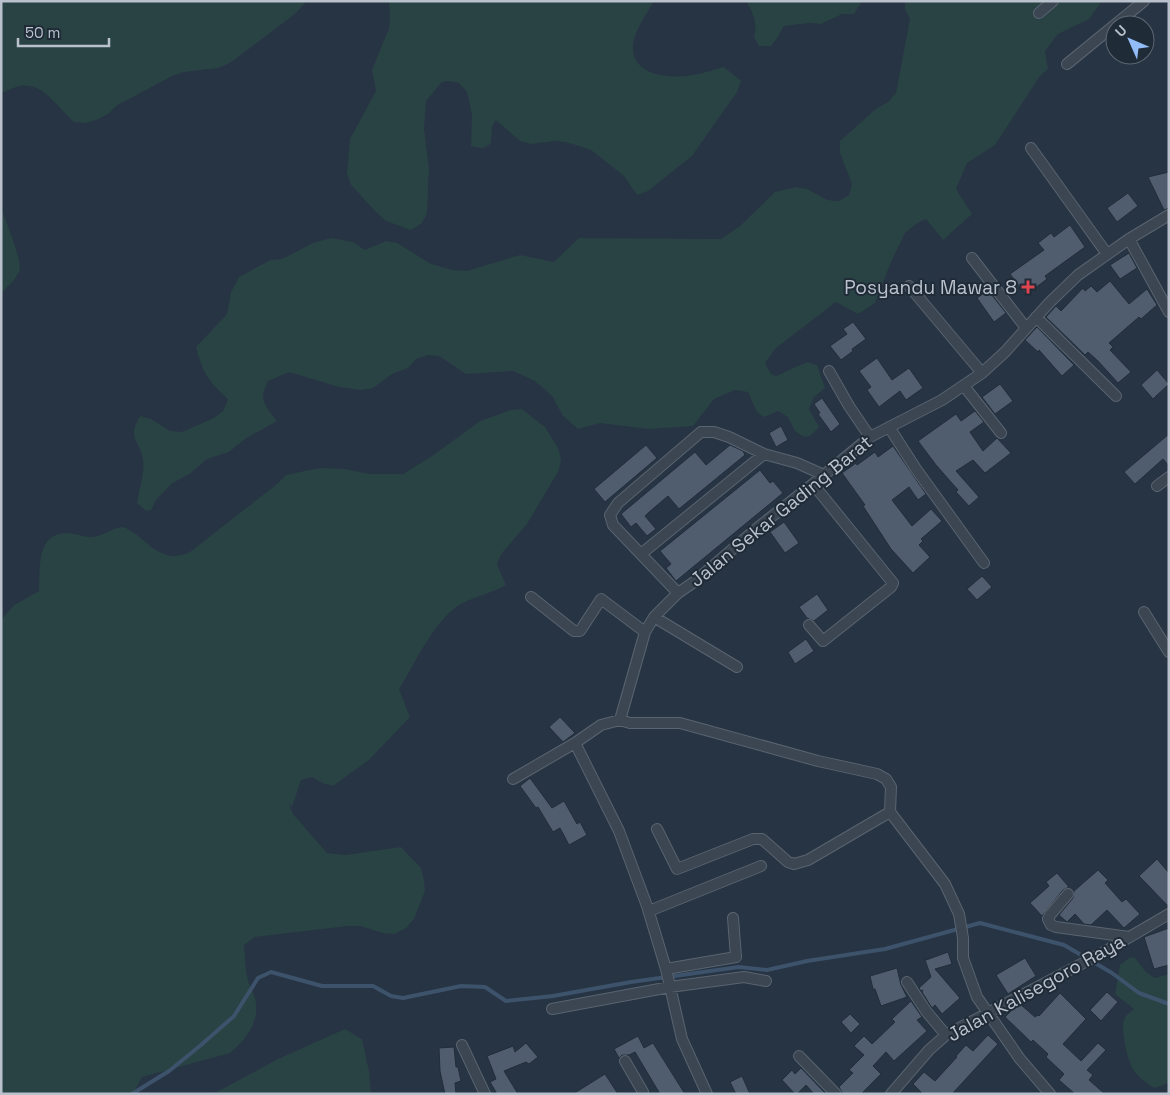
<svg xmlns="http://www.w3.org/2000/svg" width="1170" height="1095" font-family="'Space Grotesk',sans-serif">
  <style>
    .green { fill: #294244 }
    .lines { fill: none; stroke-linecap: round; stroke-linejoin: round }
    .stream { stroke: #3d526b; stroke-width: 4 }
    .building { fill: #505d6e; stroke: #222d3a }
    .street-casing { stroke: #5a6470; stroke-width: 12 }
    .street { stroke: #3b4652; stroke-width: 10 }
    .health-dot { fill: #e0444e; stroke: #202b38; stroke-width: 2 }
    .labels { text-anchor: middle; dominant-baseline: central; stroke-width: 4; stroke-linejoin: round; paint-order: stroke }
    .poi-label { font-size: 19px; fill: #b9c1cc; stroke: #202b38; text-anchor: end }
    .street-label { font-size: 19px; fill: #b9c1cc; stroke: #202b38 }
  </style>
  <rect width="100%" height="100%" fill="#273443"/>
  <path class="green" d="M1 1H307L295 14 230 63 218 68 184 72 172 76 116 106 108 114 96 120 85 123 74 122C58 109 44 82 20 86 14 87 7 91 1 93Z
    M389 1H654C646 15 632 34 633 50 635 75 668 78 686 76 699 75 712 70 724 67L741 81 737 92 692 156 648 191 637 195 624 176 591 150 566 142 555 141 531 144 520 141 496 120 492 127 491 143C485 150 479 148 471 146L472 115 467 92 459 83 448 81 442 82 426 101 424 129 429 168 427 214 421 224 411 230 386 221 376 212 351 185 347 173 350 139 376 91 372 70 389 28 390 17Z
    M746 1H862L854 14H842L821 24 809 23 784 26 778 37 771 46H759L754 37C758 24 753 12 746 1Z
    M905 1H1102L1089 19 1058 34 1045 51 1048 69 1040 76 995 145 967 163 956 189 972 214 943 240 926 219 916 224 905 233 891 262 875 303 858 314 836 302 776 348 765 363 771 374 776 376 807 362 817 365 825 388 814 397 809 409 819 427 810 436 804 437 795 431 788 417 778 411 764 417 757 412 748 392 735 390 714 399 693 426 648 429 600 423 578 429 563 416 552 396 535 381 513 371 466 374 439 356 428 355 416 359 408 368 392 374 373 388 361 390 339 387 289 372 268 381C258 401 265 405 277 421L245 439 229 452 207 459 191 473 171 484 156 500 151 510 146 511 137 503C139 489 145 473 143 460 140 439 126 440 140 416L151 419 170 431 182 432 214 418 224 410 228 399C207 380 203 373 196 347L227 314 231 292 239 277 270 260 282 259 313 243 331 238 353 242 365 250 386 241 397 243 431 264 453 270 467 271 520 255 554 262 579 238 721 239 740 226 775 192 796 187 807 189 827 200 839 201 849 195 852 184 840 153V141L877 108 888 102 896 93 910 19 905 9Z
    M1 208C6 221 20 256 20 268 19 277 7 287 1 293Z
    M522 409 545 427 558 448 561 459 559 470 527 524 502 553 497 564 506 585C492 593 477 596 463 603 436 616 415 664 399 689L410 717 369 760 333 786 322 783 312 777 301 780 292 807 289 803 293 814 327 853 346 855 401 847 421 868 424 880 425 891 414 919 406 928 394 934 383 933 360 926H348L255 937 244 945C245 956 245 969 248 980 250 988 255 994 256 1003 259 1023 245 1041 230 1053L142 1077 133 1094H1V620L14 605 39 591C40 569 36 533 67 533 76 533 85 538 93 537 104 536 112 527 123 527 127 528 133 532 136 534 154 549 167 563 190 552L277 484 286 475 319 468 346 469 369 474H403L432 456 480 421 511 410Z
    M1130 957 1135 958 1146 972 1155 978 1169 974V1082L1164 1085 1154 1088C1147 1083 1140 1079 1135 1072 1128 1063 1119 1029 1125 1018 1126 1015 1131 1011 1134 1009L1115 994 1120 965Z
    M345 1029 362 1039 369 1071 371 1094H213L278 1059Z"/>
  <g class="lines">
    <path class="stream" d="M132 1094 169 1071 201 1045 234 1016 258 978 271 972 322 986H373L391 996 403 998 461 986 485 987 506 1001 553 996 631 982 739 967 767 970 807 961 885 949 980 923 1064 945 1112 973 1139 993 1169 1004"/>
  </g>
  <path class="building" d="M1169 172V208L1164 210 1148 177Z
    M1128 193 1138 206 1117 222 1107 208Z
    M1070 225 1085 247 1045 276 1047 279 1026 295 1010 274 1044 250 1038 243 1051 233 1054 237Z
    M1129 253 1137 268 1120 279 1110 265Z
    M1110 281 1129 304 1147 289 1157 305 1141 319 1139 317 1109 343 1113 347 1110 350 1131 372 1118 383 1098 361 1088 352 1085 355 1046 317 1056 306 1061 311 1083 288 1085 291 1091 286 1097 292Z
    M988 290 1006 313 994 322 977 298Z
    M853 322 866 339 852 349 853 351 841 360 830 346 847 334 843 329Z
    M1037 327 1074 365 1062 376 1039 350 1038 352 1025 340Z
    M877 358 892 380 909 368 923 388 906 400 900 391 879 407 867 390 871 387 859 371Z
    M1157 370 1169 384 1153 399 1141 385Z
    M1000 384 1013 401 995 414 982 397Z
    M822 398 840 424 831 432 818 414 820 413 814 404Z
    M975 411 984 422 970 432 983 451 997 438 1011 453 985 473 973 460 956 471 979 497 969 506 956 492 958 490 936 465 918 441 956 414 961 421Z
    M781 426 788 440 776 447 769 433Z
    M1169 434V466L1163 459 1135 484 1124 472Z
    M646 445 657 458 605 502 594 489Z
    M730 445 743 451 745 455 679 509 668 496 648 513 645 516 656 529 647 536 636 523 631 527 621 514 695 452 706 465Z
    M893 446 926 494 918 500 909 487 892 500 912 526 931 509 942 521 921 539 923 541 919 545 930 557 913 573 891 549 863 506 865 505 842 473 856 463 857 465 875 452 878 457Z
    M760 470 770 483 773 481 783 493 676 581 666 568 671 564 660 551Z
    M784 522 799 543 785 553 770 532Z
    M982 576 992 587 977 600 967 589Z
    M817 594 828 610 814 621 807 618 799 607Z
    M806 639 814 651 795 664 788 652Z
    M560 717 575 733 563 742 549 727Z
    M530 778 552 808 564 801 577 824 580 822 587 835 569 845 560 828 553 832 538 807 536 808 520 786Z
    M1157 859 1169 873V907L1139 876Z
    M1098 870 1108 880 1105 883 1122 902 1126 899 1140 914 1124 928 1107 910 1091 925 1084 924 1075 914 1067 922 1059 915 1073 898 1074 891Z
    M1057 873 1069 887 1063 890 1042 916 1030 903 1049 886 1046 882Z
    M1169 928V965L1154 969 1144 937Z
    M948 952 952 964 935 969 960 998 942 1014 935 1005 932 1008 922 992 923 990 921 991 919 988 931 977 924 957 926 960Z
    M1025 958 1036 976 1008 994 996 975Z
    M897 968 901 985 907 997 881 1006 875 989H873L870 976Z
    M1107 992 1118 1002 1101 1021 1090 1010Z
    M1060 993 1086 1019 1063 1044 1081 1061 1098 1043 1106 1050 1087 1070 1093 1075 1089 1080 1105 1094H1075L1059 1080 1064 1074 1046 1057 1048 1054 1033 1040 1031 1042 1005 1017 1016 1006 1020 1004 1035 1017 1038 1015 1039 1016Z
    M911 1001 922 1017 917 1020 927 1031 894 1061 886 1052 873 1066 881 1074 861 1094H843L839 1087 853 1073 849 1070 864 1055 854 1046 864 1036 872 1044 895 1022 892 1019Z
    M850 1014 860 1024 851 1033 841 1022Z
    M988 1035 998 1044 952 1094H923L913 1084 924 1072 935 1081 957 1057 956 1056 966 1045 973 1051Z
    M638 1036 644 1048 653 1043 685 1094H660L635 1052 629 1055H622L619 1058 614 1049Z
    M526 1043 538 1057 529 1064 526 1062 504 1071 518 1094H497L490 1082 496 1079 487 1056 513 1046 515 1052Z
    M454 1047 456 1067H458L461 1081 455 1083 456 1094H445L440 1071 439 1048Z
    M801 1068 826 1094H814L806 1085 797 1094H795L782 1080 792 1070 795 1074Z
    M605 1074 618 1094H573Z
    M742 1076 750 1094H736L730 1082Z"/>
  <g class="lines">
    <g class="street-casing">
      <path id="street" d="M1039 13 1053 1
        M1067 64 1144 1
        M1031 148 1107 254
        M1129 239 1169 312
        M972 258 1026 328
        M909 286 982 373
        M1036 317 1116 396
        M829 371 849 406 870 437
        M964 386 1001 433
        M889 427 916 469 984 563
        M1157 486 1169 477
        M641 554 764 454
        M678 593 613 525 610 515 618 503 701 432H714L729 437 764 454 797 463 824 475
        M531 597 574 631H580L601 599 645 632
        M1144 612 1169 652
        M654 617 737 667
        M809 625 823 641 891 587 893 583 813 484
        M620 720 601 725 575 743 619 831 647 906 666 969 682 1039 707 1094
        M513 779 575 743
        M657 829 677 869 753 839H762L788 862 794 864 808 860 890 812
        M1068 894 1050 915 1048 919 1051 925 1056 927 1129 937
        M649 911 761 866
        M666 969 736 957 733 918
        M907 982 926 1011 946 1035
        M552 1009 670 987 744 977 766 981
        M462 1045 485 1094
        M799 1056 836 1094
        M625 1061 643 1092
        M891 1094 929 1050 946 1035 1104 952 1169 914
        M1050 1094 1020 1059 977 997 963 958V938L959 914 945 884 890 812 891 787 886 779 877 774 818 761 680 723H630L620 720 645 632 654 617 678 593 694 582 756 529 813 484 870 437 942 400 982 373 1005 352 1049 303 1078 275 1129 239 1169 215"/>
    </g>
    <use href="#street" class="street"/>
  </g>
  <path class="health-dot" d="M1025.5 279.5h5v5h5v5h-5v5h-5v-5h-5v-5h5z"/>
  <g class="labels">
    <g class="poi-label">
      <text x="1017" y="287">Posyandu Mawar 8</text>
    </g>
    <g class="street-label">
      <text transform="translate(781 511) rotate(-39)">Jalan Sekar Gading Barat</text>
      <text transform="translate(1036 988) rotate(-29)">Jalan Kalisegoro Raya</text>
    </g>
  </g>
  <rect width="1170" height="1095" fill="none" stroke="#b9c1cc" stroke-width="5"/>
  <g transform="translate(1130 40) rotate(315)"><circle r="24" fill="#202b38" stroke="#5d6773"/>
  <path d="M0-4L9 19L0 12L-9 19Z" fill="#92bdf8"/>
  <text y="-8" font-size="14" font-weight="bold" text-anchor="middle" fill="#b9c1cc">U</text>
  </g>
  <path d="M18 38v8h91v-8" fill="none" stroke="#b9c1cc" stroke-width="2.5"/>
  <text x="25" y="38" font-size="15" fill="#b9c1cc" stroke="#202b38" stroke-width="4" paint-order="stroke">50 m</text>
</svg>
